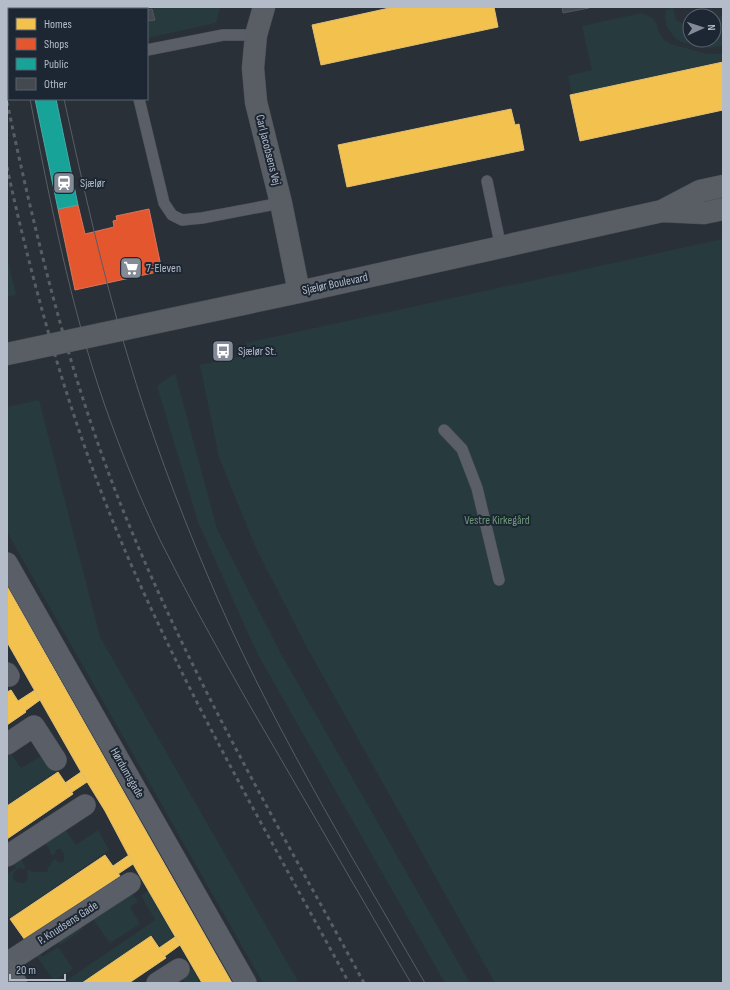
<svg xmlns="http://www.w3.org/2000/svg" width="730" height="990" font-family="'Sofia Sans Condensed',sans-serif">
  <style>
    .green { fill: #273a3e }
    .homes { fill: #f2c14e; stroke: #dfc073 }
    .shops { fill: #e4572e; stroke: #d6755c }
    .public { fill: #17a398; stroke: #46aaa7 }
    .building { fill: #444950; stroke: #52575f }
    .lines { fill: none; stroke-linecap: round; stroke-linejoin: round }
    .lane-casing { stroke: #484c53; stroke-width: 12 }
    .street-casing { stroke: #484c53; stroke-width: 22 }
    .secondary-casing { stroke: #484c53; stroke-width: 23 }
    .primary-casing { stroke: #484c55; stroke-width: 23 }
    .lane { stroke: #5a5e66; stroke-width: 11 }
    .street { stroke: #5a5e66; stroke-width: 21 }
    .secondary { stroke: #595d64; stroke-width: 22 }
    .primary { stroke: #5c6168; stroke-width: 22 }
    .tram { stroke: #595d64; stroke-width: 1 }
    .rail { stroke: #595d64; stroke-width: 3; stroke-dasharray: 4 4; stroke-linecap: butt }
    .labels { text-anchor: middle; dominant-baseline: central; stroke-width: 4; stroke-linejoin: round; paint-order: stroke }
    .street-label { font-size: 12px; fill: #b4bcc9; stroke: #1d2633 }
    .poi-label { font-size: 12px; fill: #b4bcc9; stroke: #1d2633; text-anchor: start }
    .park-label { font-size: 12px; fill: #6b9a76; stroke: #1d2633 }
  </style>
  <rect width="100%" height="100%" fill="#2a3038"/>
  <path class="green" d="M86 7H220L216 23 147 38V9H87Z
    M673 7 676 20 684 24 690 25V40H714V21L723 14V46L710 48 681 42 674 37 667 27 665 16 666 11Z
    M642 13 653 18 656 23 660 34 664 40 671 44 707 54H718L723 52V61L572 94 568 76 592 70 582 26Z
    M723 239V983H495L305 644 255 546 219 457 200 365 248 355 246 343Z
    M7 257 16 295 7 297Z
    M175 373 217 529 280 652 470 983H445L257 653 198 522 157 386Z
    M39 400 100 637 299 983H263L7 532V407Z
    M9 751 21 768 45 754 57 771 7 805V753Z
    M64 828 76 845 98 830 109 850 10 918 7 914V874L16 868 13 862 22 856C22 860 23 865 26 867L23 869 19 868C9 874 12 884 24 883 28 879 29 876 27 871L29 870 33 872H47L48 868 53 860 56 859 58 862 62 863 64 861V854L61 849H57L54 855H51L48 846 40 844Z
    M148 891 174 937 160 947 152 935 81 983H63L155 920 141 895Z
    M131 894 133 895 138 901 130 907 140 924 110 943 93 919Z
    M80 924 83 929 60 945 57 940Z
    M58 947 73 969 54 981 35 954 39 952 42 957Z
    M192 968 200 983H185L180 976Z"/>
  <path class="homes" d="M394 7H494L498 27 321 65 312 25Z
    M723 62V110L580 141 570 95Z
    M511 109 515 125 519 124 524 150 347 187 338 145Z
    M7 586 157 851 232 983H202L133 864 105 811 81 772 7 642Z
    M11 690 18 701 35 690 40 700 25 711 26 712 7 725V692Z
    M58 772 73 794 7 839V806Z
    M81 772 87 782 72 792 65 783Z
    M105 855 120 876 25 940 10 919Z
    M129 855 133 864 118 874 113 866Z
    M151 936 166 958 129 983H82Z
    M175 937 180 945 165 956 159 948Z"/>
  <path class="shops" d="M78 205 85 234 114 227 113 221 117 220 116 216 149 209 162 271 75 290 58 209Z"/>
  <path class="public" d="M16 7H36L37 9H16Z
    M35 99H56L78 205 58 209Z"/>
  <path class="building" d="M87 7H99L100 9H87Z
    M132 7H146V9H132Z
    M562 7H589V8L563 13Z
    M152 9 155 20 147 21V10Z"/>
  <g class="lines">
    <g class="lane-casing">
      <path id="lane" d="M147 50 223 35H256
        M139 99 164 203 172 215 182 220 202 218 281 203
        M487 181 501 248
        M444 430 462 449 477 488 499 580"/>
    </g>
    <g class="street-casing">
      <path id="street" d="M7 563 246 983
        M7 673 9 676
        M7 744 34 726 56 760
        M7 856 85 805
        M7 963 130 883
        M157 983 179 969"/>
    </g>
    <g class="secondary-casing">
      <path id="secondary" d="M264 7 256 35 253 68 256 102 281 203 299 292
        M662 211 700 191 723 186
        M7 354 299 292 662 211 704 213 723 209"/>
    </g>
    <g class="primary-casing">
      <path id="primary" d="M7 970 16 983"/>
    </g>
    <use href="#lane" class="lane"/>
    <use href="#street" class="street"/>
    <use href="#secondary" class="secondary"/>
    <use href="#primary" class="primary"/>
    <path class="tram" d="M12 7V9
      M44 7V9
      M30 99C50 201 70 304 104 403 120 449 139 496 160 540 187 594 216 646 246 699L411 983
      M64 99C83 185 102 272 128 357 150 431 177 503 207 574 267 717 348 850 425 983"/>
    <path class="rail" d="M7 102C35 234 67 365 115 490 182 662 276 822 364 983
      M7 167C15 205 24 242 34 280 60 379 92 477 134 571 197 713 275 847 349 983"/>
  </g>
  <defs>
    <g id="station-square" transform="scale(1.15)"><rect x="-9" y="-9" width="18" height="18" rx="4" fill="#848b96" stroke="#1d2633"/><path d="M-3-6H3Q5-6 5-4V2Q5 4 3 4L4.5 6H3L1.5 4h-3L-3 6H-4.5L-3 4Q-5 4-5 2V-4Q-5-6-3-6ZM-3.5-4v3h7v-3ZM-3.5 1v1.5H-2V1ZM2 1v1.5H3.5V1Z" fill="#fff"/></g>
    <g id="supermarket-square" transform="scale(1.15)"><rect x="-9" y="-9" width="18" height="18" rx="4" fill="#848b96" stroke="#1d2633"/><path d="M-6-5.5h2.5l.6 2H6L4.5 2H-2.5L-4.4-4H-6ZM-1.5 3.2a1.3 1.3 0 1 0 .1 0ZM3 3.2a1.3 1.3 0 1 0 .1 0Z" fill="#fff"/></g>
    <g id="bus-square" transform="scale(1.15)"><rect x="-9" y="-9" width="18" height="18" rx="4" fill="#848b96" stroke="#1d2633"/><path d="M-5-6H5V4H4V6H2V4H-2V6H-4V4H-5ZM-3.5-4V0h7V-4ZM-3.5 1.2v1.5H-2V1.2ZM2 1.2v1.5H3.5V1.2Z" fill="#fff"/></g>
  </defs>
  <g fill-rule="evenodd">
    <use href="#station-square" x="64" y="183"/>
    <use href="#supermarket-square" x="131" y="268"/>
    <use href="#bus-square" x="223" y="351"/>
  </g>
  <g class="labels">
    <g class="street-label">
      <text transform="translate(268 150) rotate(76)">Carl Jacobsens Vej</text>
      <text transform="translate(335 284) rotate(-12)">Sjælør Boulevard</text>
      <text transform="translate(127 773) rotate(60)">Hørdumsgade</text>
      <text transform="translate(68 923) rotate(-33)">P. Knudsens Gade</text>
    </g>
    <g class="poi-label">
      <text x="80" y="183">Sjælør</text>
      <text x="146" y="268">7-Eleven</text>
      <text x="238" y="351">Sjælør St.</text>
    </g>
    <g class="park-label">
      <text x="497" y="520">Vestre Kirkegård</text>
    </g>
  </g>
  <rect width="730" height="990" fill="none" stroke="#b4bcc9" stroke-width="16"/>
  <rect x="8" y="8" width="140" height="92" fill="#1d2633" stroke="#59626f"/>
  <rect x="16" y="18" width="20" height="12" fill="#f2c14e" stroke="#59626f"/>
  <text x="44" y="28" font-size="12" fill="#b4bcc9">Homes</text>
  <rect x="16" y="38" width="20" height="12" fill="#e4572e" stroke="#59626f"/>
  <text x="44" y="48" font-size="12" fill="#b4bcc9">Shops</text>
  <rect x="16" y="58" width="20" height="12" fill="#17a398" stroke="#59626f"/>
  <text x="44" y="68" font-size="12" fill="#b4bcc9">Public</text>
  <rect x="16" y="78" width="20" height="12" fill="#444950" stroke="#59626f"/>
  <text x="44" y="88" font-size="12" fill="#b4bcc9">Other</text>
  <g transform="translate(702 28) rotate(87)"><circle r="19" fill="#1d2633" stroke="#59626f"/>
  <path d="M0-3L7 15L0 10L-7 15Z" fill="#848b96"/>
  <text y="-6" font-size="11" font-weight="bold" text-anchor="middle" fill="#b4bcc9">N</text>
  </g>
  <path d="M10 974v6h55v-6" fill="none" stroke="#b4bcc9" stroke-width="2"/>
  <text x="16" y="974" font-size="12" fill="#b4bcc9" stroke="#1d2633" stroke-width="3" paint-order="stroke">20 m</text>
</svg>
